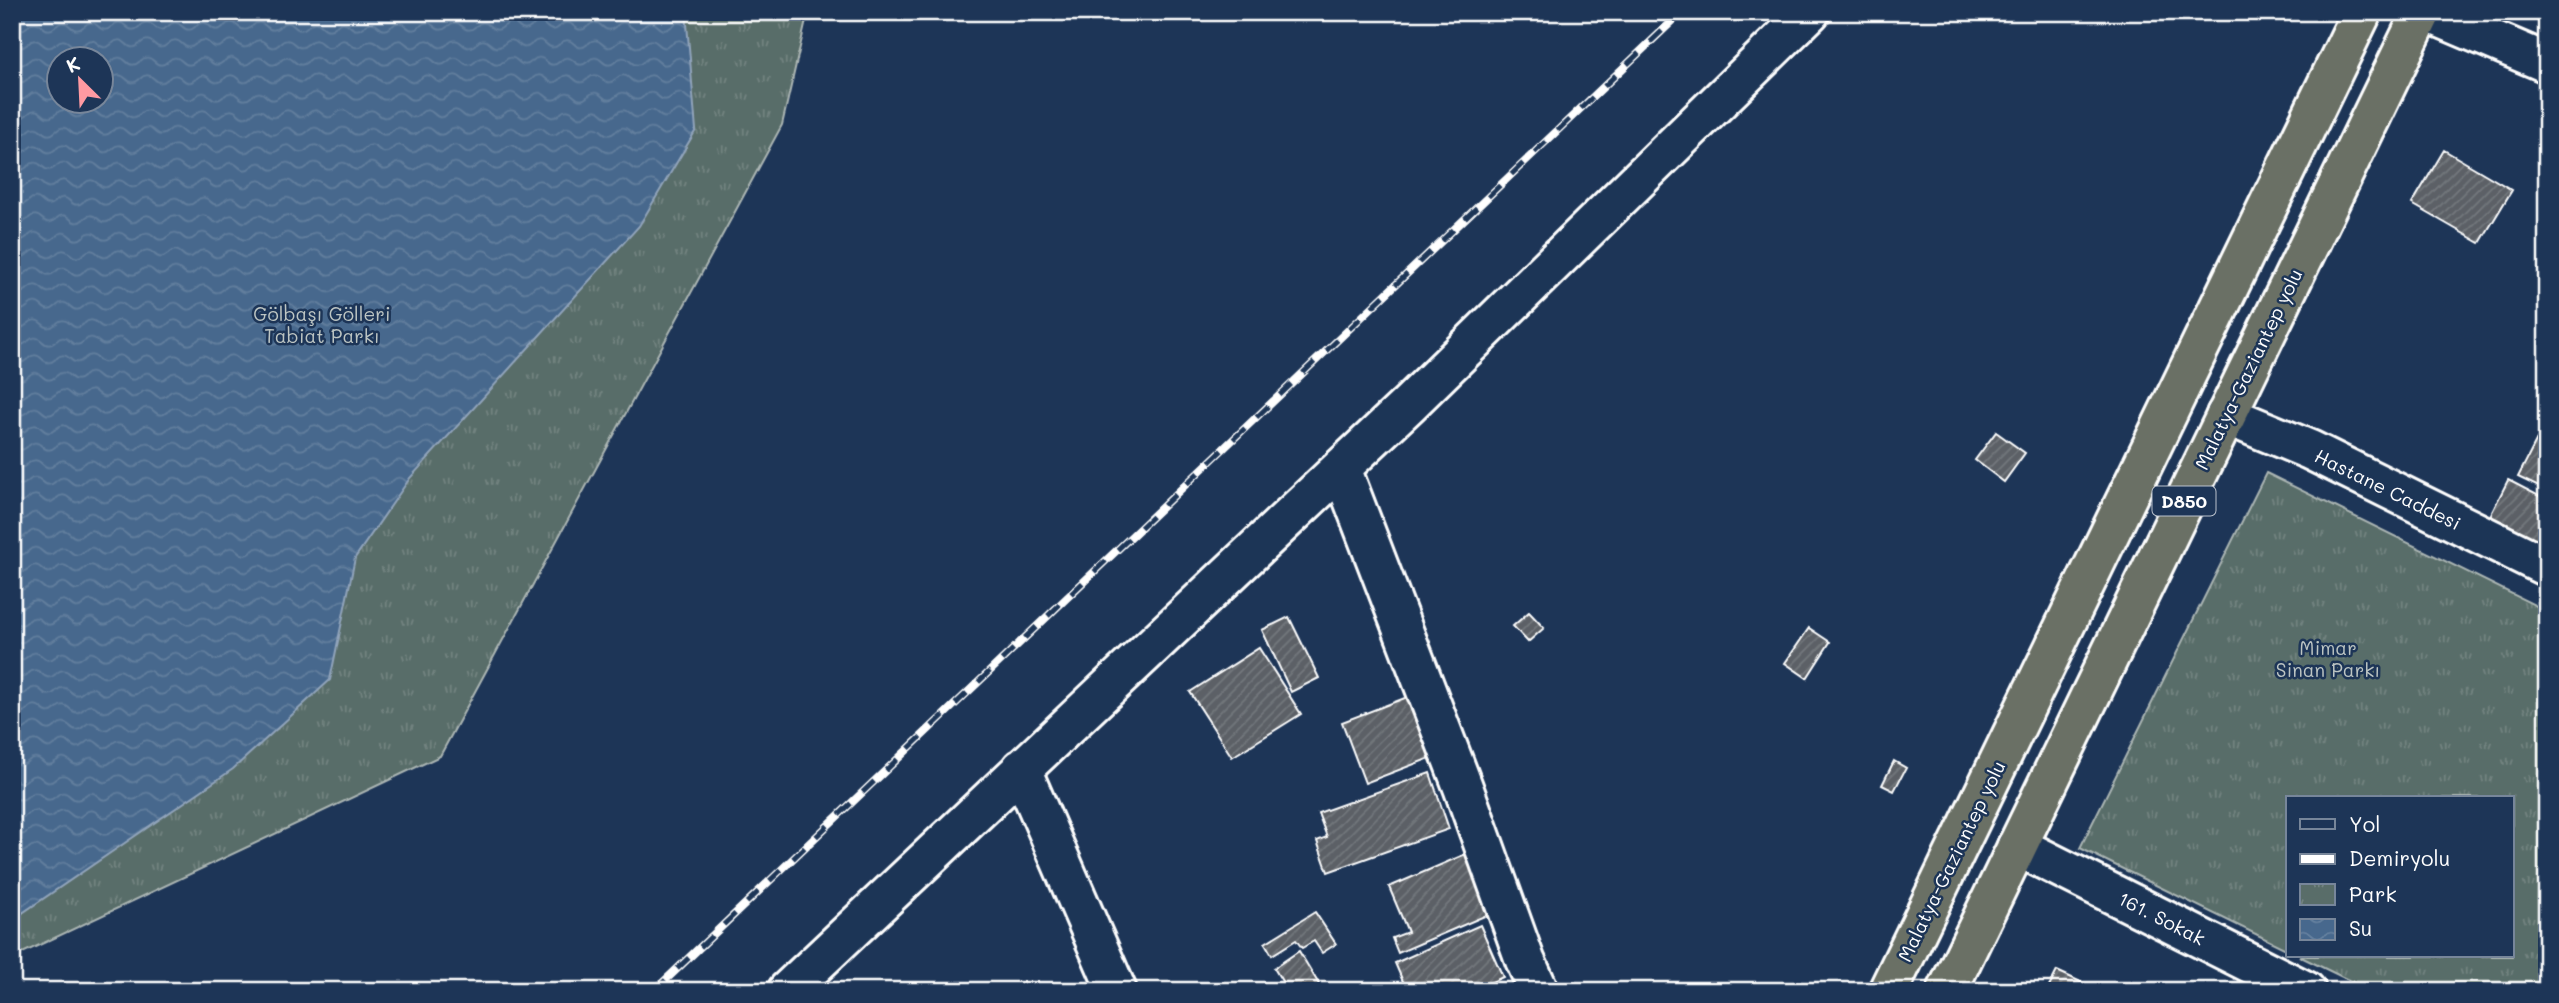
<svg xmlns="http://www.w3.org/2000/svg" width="2559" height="1003" font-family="Mali,sans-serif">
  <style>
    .park { fill: url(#park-tufts); stroke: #acb6b4; stroke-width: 2; fill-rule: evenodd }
    .water { fill: url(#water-waves); stroke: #91a4bb; stroke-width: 2; fill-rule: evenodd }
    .building { fill: url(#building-hatch); stroke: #fff; stroke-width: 2 }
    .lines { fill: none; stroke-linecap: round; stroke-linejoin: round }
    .minor-casing { stroke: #fff; stroke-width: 44 }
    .highway-casing { stroke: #fff; stroke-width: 44 }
    .minor { stroke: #1d3557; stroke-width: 38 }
    .highway { stroke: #6b7065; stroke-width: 38 }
    .rail-casing { stroke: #fff; stroke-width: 8 }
    .rail { stroke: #1d3557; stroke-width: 5; stroke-dasharray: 16; stroke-linecap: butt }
    .labels { text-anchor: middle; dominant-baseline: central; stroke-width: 5; stroke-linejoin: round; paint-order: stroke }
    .shield { fill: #1d3557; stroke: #bbc2cd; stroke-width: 2 }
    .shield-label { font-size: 18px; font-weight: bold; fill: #fff }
    .park-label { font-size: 19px; fill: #bdc5c3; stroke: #1d3557 }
    .street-label { font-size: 19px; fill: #fff; stroke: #1d3557 }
  </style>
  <defs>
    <pattern id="park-tufts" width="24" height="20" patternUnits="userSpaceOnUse" patternTransform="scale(1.75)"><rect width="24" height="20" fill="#596d69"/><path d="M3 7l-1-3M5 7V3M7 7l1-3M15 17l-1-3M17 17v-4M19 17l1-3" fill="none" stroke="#728380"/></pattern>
    <pattern id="water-waves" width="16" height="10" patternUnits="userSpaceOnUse" patternTransform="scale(1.75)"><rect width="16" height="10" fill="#47688d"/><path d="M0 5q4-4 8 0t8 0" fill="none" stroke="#637f9e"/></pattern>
    <pattern id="building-hatch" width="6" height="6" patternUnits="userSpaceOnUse" patternTransform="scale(1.75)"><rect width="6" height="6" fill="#5b6066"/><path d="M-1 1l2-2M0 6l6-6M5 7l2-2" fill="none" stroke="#74787d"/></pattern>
  </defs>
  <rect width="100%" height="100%" fill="#1d3557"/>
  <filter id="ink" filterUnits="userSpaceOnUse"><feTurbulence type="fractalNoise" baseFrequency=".0143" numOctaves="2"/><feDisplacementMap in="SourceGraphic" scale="14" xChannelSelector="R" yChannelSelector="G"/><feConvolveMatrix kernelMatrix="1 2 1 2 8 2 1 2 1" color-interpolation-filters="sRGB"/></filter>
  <g filter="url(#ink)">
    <path class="park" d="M12 12H808L782 125 440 756 12 958ZM60 60H102V102H60Z
      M2266 473 2547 611V991H2371L2299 956H2512V798H2288V950L2080 848Z"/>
    <path class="water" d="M12 12H686L696 130 639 226 410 478 355 558 330 680 233 769 12 920ZM60 60H102V102H60Z"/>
    <path class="building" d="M2444 150 2512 190 2480 243 2412 204Z
      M2547 420V491L2518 477Z
      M1996 432 2025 453 2004 482 1975 460Z
      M2508 480 2547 500V557L2485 526Z
      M1529 612 1544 628 1528 642 1513 626Z
      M1289 617 1319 678 1291 692 1262 630Z
      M1809 628 1830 642 1807 678 1785 663Z
      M1259 648 1301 714 1232 757 1190 692Z
      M1410 696 1433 757 1365 783 1342 722Z
      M1894 761 1906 768 1894 791 1882 785Z
      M1430 773 1449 829 1328 872 1317 841 1327 837 1318 813Z
      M1468 853 1494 912 1398 953 1392 938 1408 932 1389 887Z
      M1315 912 1336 944 1322 953 1314 941 1302 948 1296 940 1272 955 1265 943Z
      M1480 925 1503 977 1472 991H1414L1413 989 1407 991 1395 963Z
      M1299 951 1323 991H1288L1274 968Z
      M2057 971 2098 990 2047 991Z"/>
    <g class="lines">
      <g class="minor-casing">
        <path id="minor" d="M2427 12 2547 63
          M2226 415 2310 450 2547 567
          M1341 468 1463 787 1525 960 1539 991
          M1021 769 1117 991
          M2017 846 2306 991
          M787 991 1409 404 1810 12"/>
      </g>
      <g class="highway-casing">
        <path id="highway" d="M1888 991 2362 12
          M1947 991 2422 12"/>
      </g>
      <use href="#minor" class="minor"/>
      <use href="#highway" class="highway"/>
      <g class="rail-casing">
        <path id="rail" d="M654 991 1682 12"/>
      </g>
      <use href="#rail" class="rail"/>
    </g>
  </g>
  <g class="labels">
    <rect class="shield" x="2152.5" y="486.5" width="63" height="29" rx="5"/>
    <g class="shield-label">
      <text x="2184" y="501">D850</text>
    </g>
    <g class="park-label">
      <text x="322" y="313">Gölbaşı Gölleri<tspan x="322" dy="22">Tabiat Parkı</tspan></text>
      <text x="2328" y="647">Mimar<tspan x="2328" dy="22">Sinan Parkı</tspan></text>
    </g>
    <g class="street-label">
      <text transform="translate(2248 369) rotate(-64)">Malatya-Gaziantep yolu</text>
      <text transform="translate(2388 489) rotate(26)">Hastane Caddesi</text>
      <text transform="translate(1951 861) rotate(-64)">Malatya-Gaziantep yolu</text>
      <text transform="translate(2162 918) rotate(27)">161. Sokak</text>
    </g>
  </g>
  <rect width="2559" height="1003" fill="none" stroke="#1d3557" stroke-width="42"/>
  <rect x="21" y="21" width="2517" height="961" fill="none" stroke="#fff" stroke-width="2.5" filter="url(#ink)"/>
  <rect x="2286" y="796" width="228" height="161" fill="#1d3557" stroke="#77869a" stroke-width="2"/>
  <rect x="2300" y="819" width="35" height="10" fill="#1d3557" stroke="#77869a" stroke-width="2"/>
  <text x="2349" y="832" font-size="21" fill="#ffffff">Yol</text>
  <rect x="2300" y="854" width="35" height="10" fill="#ffffff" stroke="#77869a" stroke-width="2"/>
  <text x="2349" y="866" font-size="21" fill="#ffffff">Demiryolu</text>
  <rect x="2300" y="884" width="35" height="21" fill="url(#park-tufts)" stroke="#77869a" stroke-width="2"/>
  <text x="2349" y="902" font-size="21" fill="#ffffff">Park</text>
  <rect x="2300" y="919" width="35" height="21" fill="url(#water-waves)" stroke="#77869a" stroke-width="2"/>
  <text x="2349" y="936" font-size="21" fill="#ffffff">Su</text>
  <g transform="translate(80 80) rotate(336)"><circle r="33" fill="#1d3557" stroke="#77869a" stroke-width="2"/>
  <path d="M0-5L12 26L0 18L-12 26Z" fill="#ff9aa2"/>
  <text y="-10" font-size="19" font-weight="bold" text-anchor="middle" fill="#ffffff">K</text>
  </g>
</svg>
